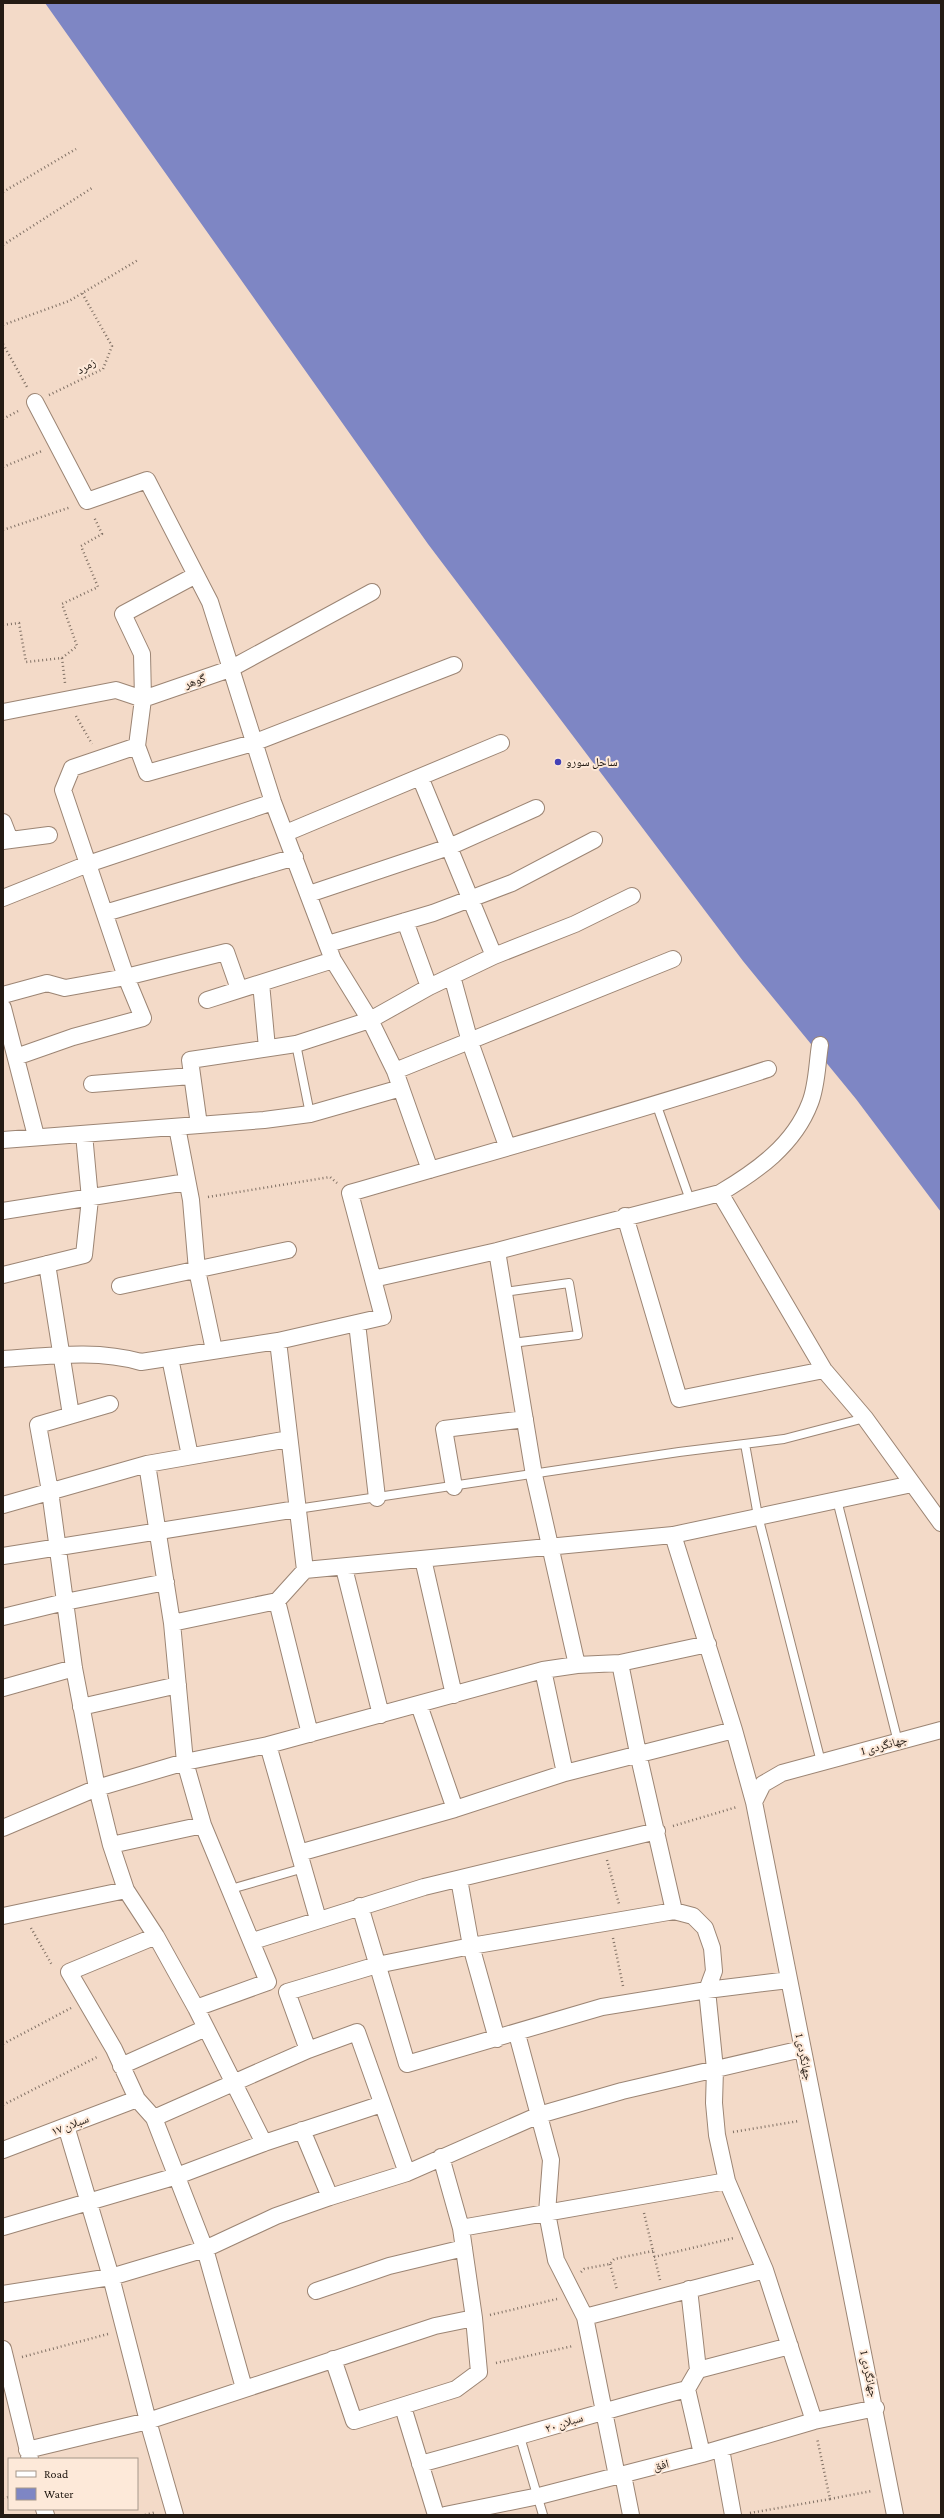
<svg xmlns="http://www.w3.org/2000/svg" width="944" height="2518" font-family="'Crimson Pro','Noto Naskh Arabic',serif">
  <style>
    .water { fill: #7e86c4 }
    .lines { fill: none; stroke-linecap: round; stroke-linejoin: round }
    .service-casing { stroke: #9c8574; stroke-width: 10 }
    .minor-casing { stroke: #9c8574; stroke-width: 18 }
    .path { stroke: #817165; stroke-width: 2.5; stroke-dasharray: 1 3; stroke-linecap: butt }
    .service { stroke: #fff; stroke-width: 8 }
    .minor { stroke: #fff; stroke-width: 16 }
    .poi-dot { fill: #4441b6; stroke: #fde9d9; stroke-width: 1.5 }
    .labels { text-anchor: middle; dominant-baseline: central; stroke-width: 4; stroke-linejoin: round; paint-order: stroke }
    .street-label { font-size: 12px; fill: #241b14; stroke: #fde9d9 }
    .poi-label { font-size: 12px; fill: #241b14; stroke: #fde9d9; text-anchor: start }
  </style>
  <rect width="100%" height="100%" fill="#f3dac8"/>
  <path class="water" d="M45 3H941V1212L856 1099 743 961 428 544Z"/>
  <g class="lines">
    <g class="service-casing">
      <path id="service" d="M296 1044 310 1114
        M657 1106 690 1200
        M504 1292 569 1283 578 1335 512 1343
        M745 1444 758 1516 821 1762
        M837 1500 898 1742
        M297 1509 679 1452 784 1439 865 1418
        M231 1889 304 1868
        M520 2437 543 2515"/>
    </g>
    <g class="minor-casing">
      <path id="minor" d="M35 402 87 501 147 480 210 602 273 802 333 960 370 1020 395 1071 430 1170
        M196 575 123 614 142 654 143 699 137 746 147 773 253 743 454 665
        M3 712 116 690 143 699 230 669 372 592
        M420 777 494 956
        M3 822 10 840
        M286 833 501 743
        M3 841 49 835
        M309 894 449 847 536 808
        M3 898 88 864 273 802
        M105 913 295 857
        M405 921 429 987
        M328 944 433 913 512 883 594 840
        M452 976 470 1042 507 1146
        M261 983 267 1048
        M3 995 47 983 65 988 126 977 226 952 239 989
        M207 1000 333 960
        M3 1008 36 1136
        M16 1057 73 1037 143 1018 126 977 63 790 72 768 137 746
        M395 1071 673 959
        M92 1084 191 1076
        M199 1125 190 1060 296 1044 370 1020 429 987 494 956 575 924 632 896
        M177 1127 191 1200 197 1270 214 1350
        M3 1140 264 1120 310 1114 401 1088
        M720 1193C757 1171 794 1145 810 1103 817 1086 817 1064 820 1045
        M3 1211 187 1182
        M625 1216 679 1399 824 1370
        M47 1264 71 1415
        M3 1275 84 1255 90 1199 84 1134
        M373 1279 497 1251 720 1193 824 1370 865 1418 941 1523
        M120 1286 288 1250
        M357 1323 377 1498
        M170 1358 190 1456
        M3 1359C48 1356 97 1349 141 1362L278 1341
        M110 1404 38 1425 50 1491 74 1668 97 1788 111 1845 126 1890 156 1936 196 2008 264 2143
        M147 1464 172 1623 185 1762 203 1825 268 1982 196 2008
        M454 1487 444 1429 525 1419
        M3 1505 147 1464 289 1439
        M673 1535 734 1730 754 1802
        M3 1556 297 1509
        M423 1559 454 1695
        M344 1568 381 1715
        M305 1570 673 1535 912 1484
        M277 1601 310 1734
        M3 1617 65 1602 166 1582
        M172 1623 277 1601 305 1570 278 1341 383 1317 350 1193C490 1152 630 1114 768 1069
        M620 1663 638 1753 674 1911
        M577 1665 620 1663 708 1644
        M543 1670 565 1773
        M3 1688 74 1668
        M419 1705 455 1809
        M81 1707 178 1685
        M268 1745 318 1919
        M3 1828 97 1788 185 1762 268 1745 543 1670 577 1665 534 1475 497 1251
        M111 1845 203 1825
        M299 1853 455 1809 565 1773 734 1730
        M459 1879 471 1946 497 2039
        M360 1906 407 2064 602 2007 707 1990 789 1980
        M3 1916 126 1890
        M156 1936 69 1972 114 2049 137 2099 154 2118 205 2249 244 2388
        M253 1941 424 1887 657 1831
        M517 2034 551 2160 547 2213 556 2260 585 2317 617 2476
        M308 2050 287 1992 377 1965 471 1946 674 1911 693 1916 705 1928 712 1948 714 1971 707 1990 715 2069 714 2103 717 2135 727 2181 765 2270 814 2421
        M121 2066 206 2028
        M154 2118 308 2050 357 2032 407 2173
        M66 2126 111 2277 148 2421 175 2515
        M302 2130 330 2197
        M3 2150 137 2099
        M3 2227 177 2176 264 2143 382 2104
        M461 2228 727 2181
        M689 2289 698 2370
        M316 2291 389 2266 464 2248
        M3 2294 111 2277 205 2249 276 2216 330 2197 407 2173 539 2115 622 2091 802 2049
        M585 2317 765 2270
        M3 2349 30 2459
        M333 2359 354 2421 456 2389 479 2372 474 2318 461 2228 441 2157
        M687 2389 702 2454
        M403 2407 436 2515
        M721 2449 733 2515
        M27 2450 148 2421 435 2326 474 2318
        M420 2464C510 2440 597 2412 687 2389L698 2370 790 2346
        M623 2475 631 2515
        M44 2509 46 2515
        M445 2515 539 2496 702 2454 814 2421 876 2408
        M895 2515 754 1802 763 1784 782 1773 941 1730"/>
    </g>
    <path class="path" d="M3 192 76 149
      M3 245 92 188
      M3 325 69 301 138 260
      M3 344 27 387
      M49 395 103 369 112 346 82 293
      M3 419 20 410
      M3 467 42 451
      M3 530 71 507
      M3 625 19 623 26 662 62 658 77 646 62 604 98 587 81 546 102 534 94 517
      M62 658 65 683
      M76 716 92 744
      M208 1197 330 1177 337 1183
      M673 1826 737 1807
      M607 1860 619 1904
      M31 1928 52 1965
      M613 1938 623 1986
      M3 2044 71 2008
      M3 2105 99 2056
      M733 2132 799 2121
      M644 2213 660 2280
      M654 2257 734 2238
      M610 2264 617 2290
      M581 2272 584 2269 610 2264 614 2259 653 2251
      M490 2315 557 2299
      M22 2357 108 2334
      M496 2363 573 2346
      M3 2498 9 2497
      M830 2499 872 2491
      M750 2513 830 2499 817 2438
      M145 2515 156 2512"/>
    <use href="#service" class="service"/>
    <use href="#minor" class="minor"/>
  </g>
  <circle class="poi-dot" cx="558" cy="762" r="4"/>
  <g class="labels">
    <g class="street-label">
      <text transform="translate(86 366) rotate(-30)">زمرد</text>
      <text transform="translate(195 681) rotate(-19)">گوهر</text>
      <text transform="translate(884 1745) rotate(-15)">جهانگردی 1</text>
      <text transform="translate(804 2057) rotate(79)">جهانگردی 1</text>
      <text transform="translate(70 2125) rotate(-21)">سبلان ۱۷</text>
      <text transform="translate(869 2374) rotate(78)">جهانگردی 1</text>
      <text transform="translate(564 2423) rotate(-18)">سبلان ۲۰</text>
      <text transform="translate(661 2465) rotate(-14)">افق</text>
    </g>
    <g class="poi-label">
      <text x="566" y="762">ساحل سورو</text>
    </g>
  </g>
  <rect width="944" height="2518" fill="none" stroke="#241b14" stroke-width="8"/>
  <rect x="8" y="2458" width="130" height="52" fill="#fde9d9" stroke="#a6978a"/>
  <rect x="16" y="2471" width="20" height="6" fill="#ffffff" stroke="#a6978a"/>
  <text x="44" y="2478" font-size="12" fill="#241b14">Road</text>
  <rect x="16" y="2488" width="20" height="12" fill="#7e86c4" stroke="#a6978a"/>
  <text x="44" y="2498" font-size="12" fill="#241b14">Water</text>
</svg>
